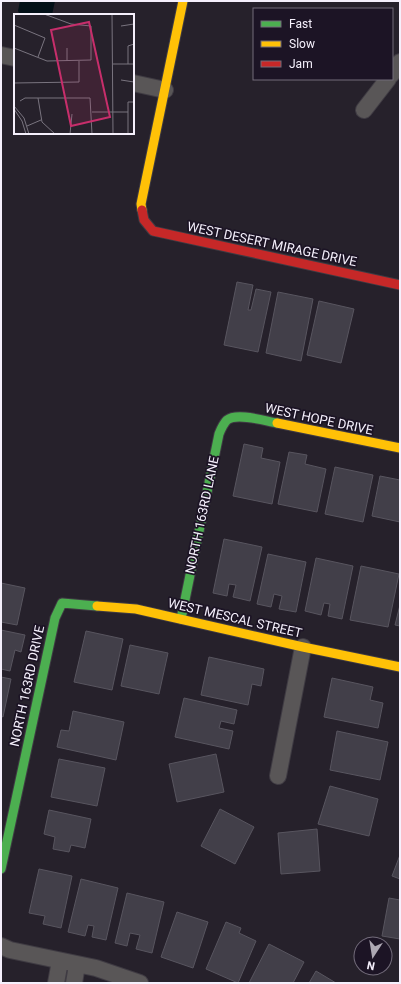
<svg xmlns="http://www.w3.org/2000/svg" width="401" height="984" font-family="Roboto,sans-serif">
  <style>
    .water { fill: #031018 }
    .building { fill: #423f49; stroke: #58555f }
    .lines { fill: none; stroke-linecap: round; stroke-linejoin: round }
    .street-casing { stroke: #3f3b43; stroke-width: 18 }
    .fast-casing { stroke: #3f3b43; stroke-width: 11 }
    .slow-casing { stroke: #3f3b43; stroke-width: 11 }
    .jam-casing { stroke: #3f3b43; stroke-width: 11 }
    .street { stroke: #595657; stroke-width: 16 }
    .fast { stroke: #4caf50; stroke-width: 9 }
    .slow { stroke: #ffc107; stroke-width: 9 }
    .jam { stroke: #c62828; stroke-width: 9 }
    .labels { text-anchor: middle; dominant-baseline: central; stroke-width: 3.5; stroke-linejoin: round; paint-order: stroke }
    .street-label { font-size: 13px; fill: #f5f0fc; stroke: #1c1425 }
    .inset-road { fill: none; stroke: #79747f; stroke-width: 1 }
    .view { fill: #c72e6b; fill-opacity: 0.15; stroke: #c72e6b; stroke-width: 2 }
    .inset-edge { fill: none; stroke: #f5f0fc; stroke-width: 2 }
  </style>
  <rect width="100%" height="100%" fill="#26212b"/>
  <path class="water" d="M20 1H55L52 15H20L18 11Z"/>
  <path class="building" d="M237 282 253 285 248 310H251L256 289 271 292 258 352 224 345Z
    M278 292 313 299 301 361 266 353Z
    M319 301 354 309 341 363 307 355Z
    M244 444 263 448 261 458 280 462 272 504 233 496Z
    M289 452 307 455 305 464 326 469 317 512 278 504Z
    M335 467 373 475 363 522 325 514Z
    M380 476 400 480V522L372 516Z
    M224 539 262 547 250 601 233 597 236 585 229 584 227 596 213 593Z
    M268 554 306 562 296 612 279 609 282 596 274 594 271 607 257 604Z
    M316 558 353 566 342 619 328 616 330 604 324 603 321 615 305 611Z
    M361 566 399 574 388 627 350 620Z
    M1 583 25 588 17 625 1 622Z
    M400 605V626L395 625Z
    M1 630 25 635 21 652 15 650 10 671 1 669Z
    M86 631 123 639 112 690 74 682Z
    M130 645 168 653 159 694 121 686Z
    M209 657 264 669 261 686 252 684 248 705 201 695Z
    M1 677 11 679 3 717 1 716Z
    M332 678 373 687 370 700 383 703 378 728 324 717Z
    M184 698 237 710 234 724 221 721 219 728 233 731 229 749 175 737Z
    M73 711 124 722 116 760 57 747 61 730 69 731Z
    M337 731 388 742 380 780 330 770Z
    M216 754 224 792 177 802 169 764Z
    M59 759 105 768 97 806 51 797Z
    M330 786 378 799 369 836 318 824Z
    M220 809 254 827 235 864 201 846Z
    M49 810 91 819 85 848 71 845 69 852 53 849 55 837 44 834Z
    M317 829 320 871 281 874 278 833Z
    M400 855V879L392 876Z
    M39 869 72 876 61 928 43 924 45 916 29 913Z
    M81 879 118 888 106 940 92 937 94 926 88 925 85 936 68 932Z
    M127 893 164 902 152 953 136 949 140 935 130 933 127 946 115 943Z
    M389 898 400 900V939L382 936Z
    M177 912 208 922 193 968 161 957Z
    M226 922 241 928 239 933 256 941 238 983 206 969Z
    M269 944 304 962 293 983H249Z
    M316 971 336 983H309Z"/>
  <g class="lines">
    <g class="street-casing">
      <path id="street" d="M1 55 15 58
        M392 74 400 62
        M133 83 165 90
        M364 110 388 79
        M278 776 303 647
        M1 946 10 950 96 968 140 983
        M56 983 60 961
        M74 983 77 965"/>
    </g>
    <g class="fast-casing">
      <path id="fast" d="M181 619 219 434C221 429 223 424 227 420 237 412 265 421 277 423
        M1 869 55 618 62 603 97 606"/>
    </g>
    <g class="slow-casing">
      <path id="slow" d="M142 210 141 204 183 1
        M277 423 400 448
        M97 606 136 609 303 647 400 667"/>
    </g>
    <g class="jam-casing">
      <path id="jam" d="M142 210 144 220 153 231 400 285"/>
    </g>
    <use href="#street" class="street"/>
    <use href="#fast" class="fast"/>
    <use href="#slow" class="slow"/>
    <use href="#jam" class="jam"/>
  </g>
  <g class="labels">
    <g class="street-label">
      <text transform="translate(272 244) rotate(12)">WEST DESERT MIRAGE DRIVE</text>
      <text transform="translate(319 419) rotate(12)">WEST HOPE DRIVE</text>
      <text transform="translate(202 515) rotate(-78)">NORTH 163RD LANE</text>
      <text transform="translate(235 618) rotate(13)">WEST MESCAL STREET</text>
      <text transform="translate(27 686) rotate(-78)">NORTH 163RD DRIVE</text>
    </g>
  </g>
  <g transform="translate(14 14)">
    <rect width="120" height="120" fill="#26212b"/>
    <path class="inset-road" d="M98 0 99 120M0 11 31 24 24 43M107 12 120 10M0 34 33 47 77 46V12L57 10 30 0M53 34V47M99 50H120M114 50V32L120 30M107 66 120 68M0 69 65 68V47M24 84 28 108 41 120M6 87 11 84H76L78 120M0 92 10 104 15 120M0 95 8 107 12 120M78 98H114M13 112 27 106M56 120 58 100M114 120V88H120"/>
    <path class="view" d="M75 8 96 103 57 112 37 16Z"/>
    <rect width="120" height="120" class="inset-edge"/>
  </g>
  <rect width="401" height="984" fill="none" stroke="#f5f0fc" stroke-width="4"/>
  <rect x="253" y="8" width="140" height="72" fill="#1c1425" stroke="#736c7b"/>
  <rect x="261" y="21" width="20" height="6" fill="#4caf50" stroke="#736c7b"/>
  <text x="289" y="28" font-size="12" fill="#f5f0fc">Fast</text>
  <rect x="261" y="41" width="20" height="6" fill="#ffc107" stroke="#736c7b"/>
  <text x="289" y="48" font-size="12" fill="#f5f0fc">Slow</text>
  <rect x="261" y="61" width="20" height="6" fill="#c62828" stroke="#736c7b"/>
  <text x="289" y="68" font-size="12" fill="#f5f0fc">Jam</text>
  <g transform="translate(373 956) rotate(192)"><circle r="19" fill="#1c1425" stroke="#736c7b"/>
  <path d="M0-3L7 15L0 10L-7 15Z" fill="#ada8b3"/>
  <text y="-6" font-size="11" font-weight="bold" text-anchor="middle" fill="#f5f0fc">N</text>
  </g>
</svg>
